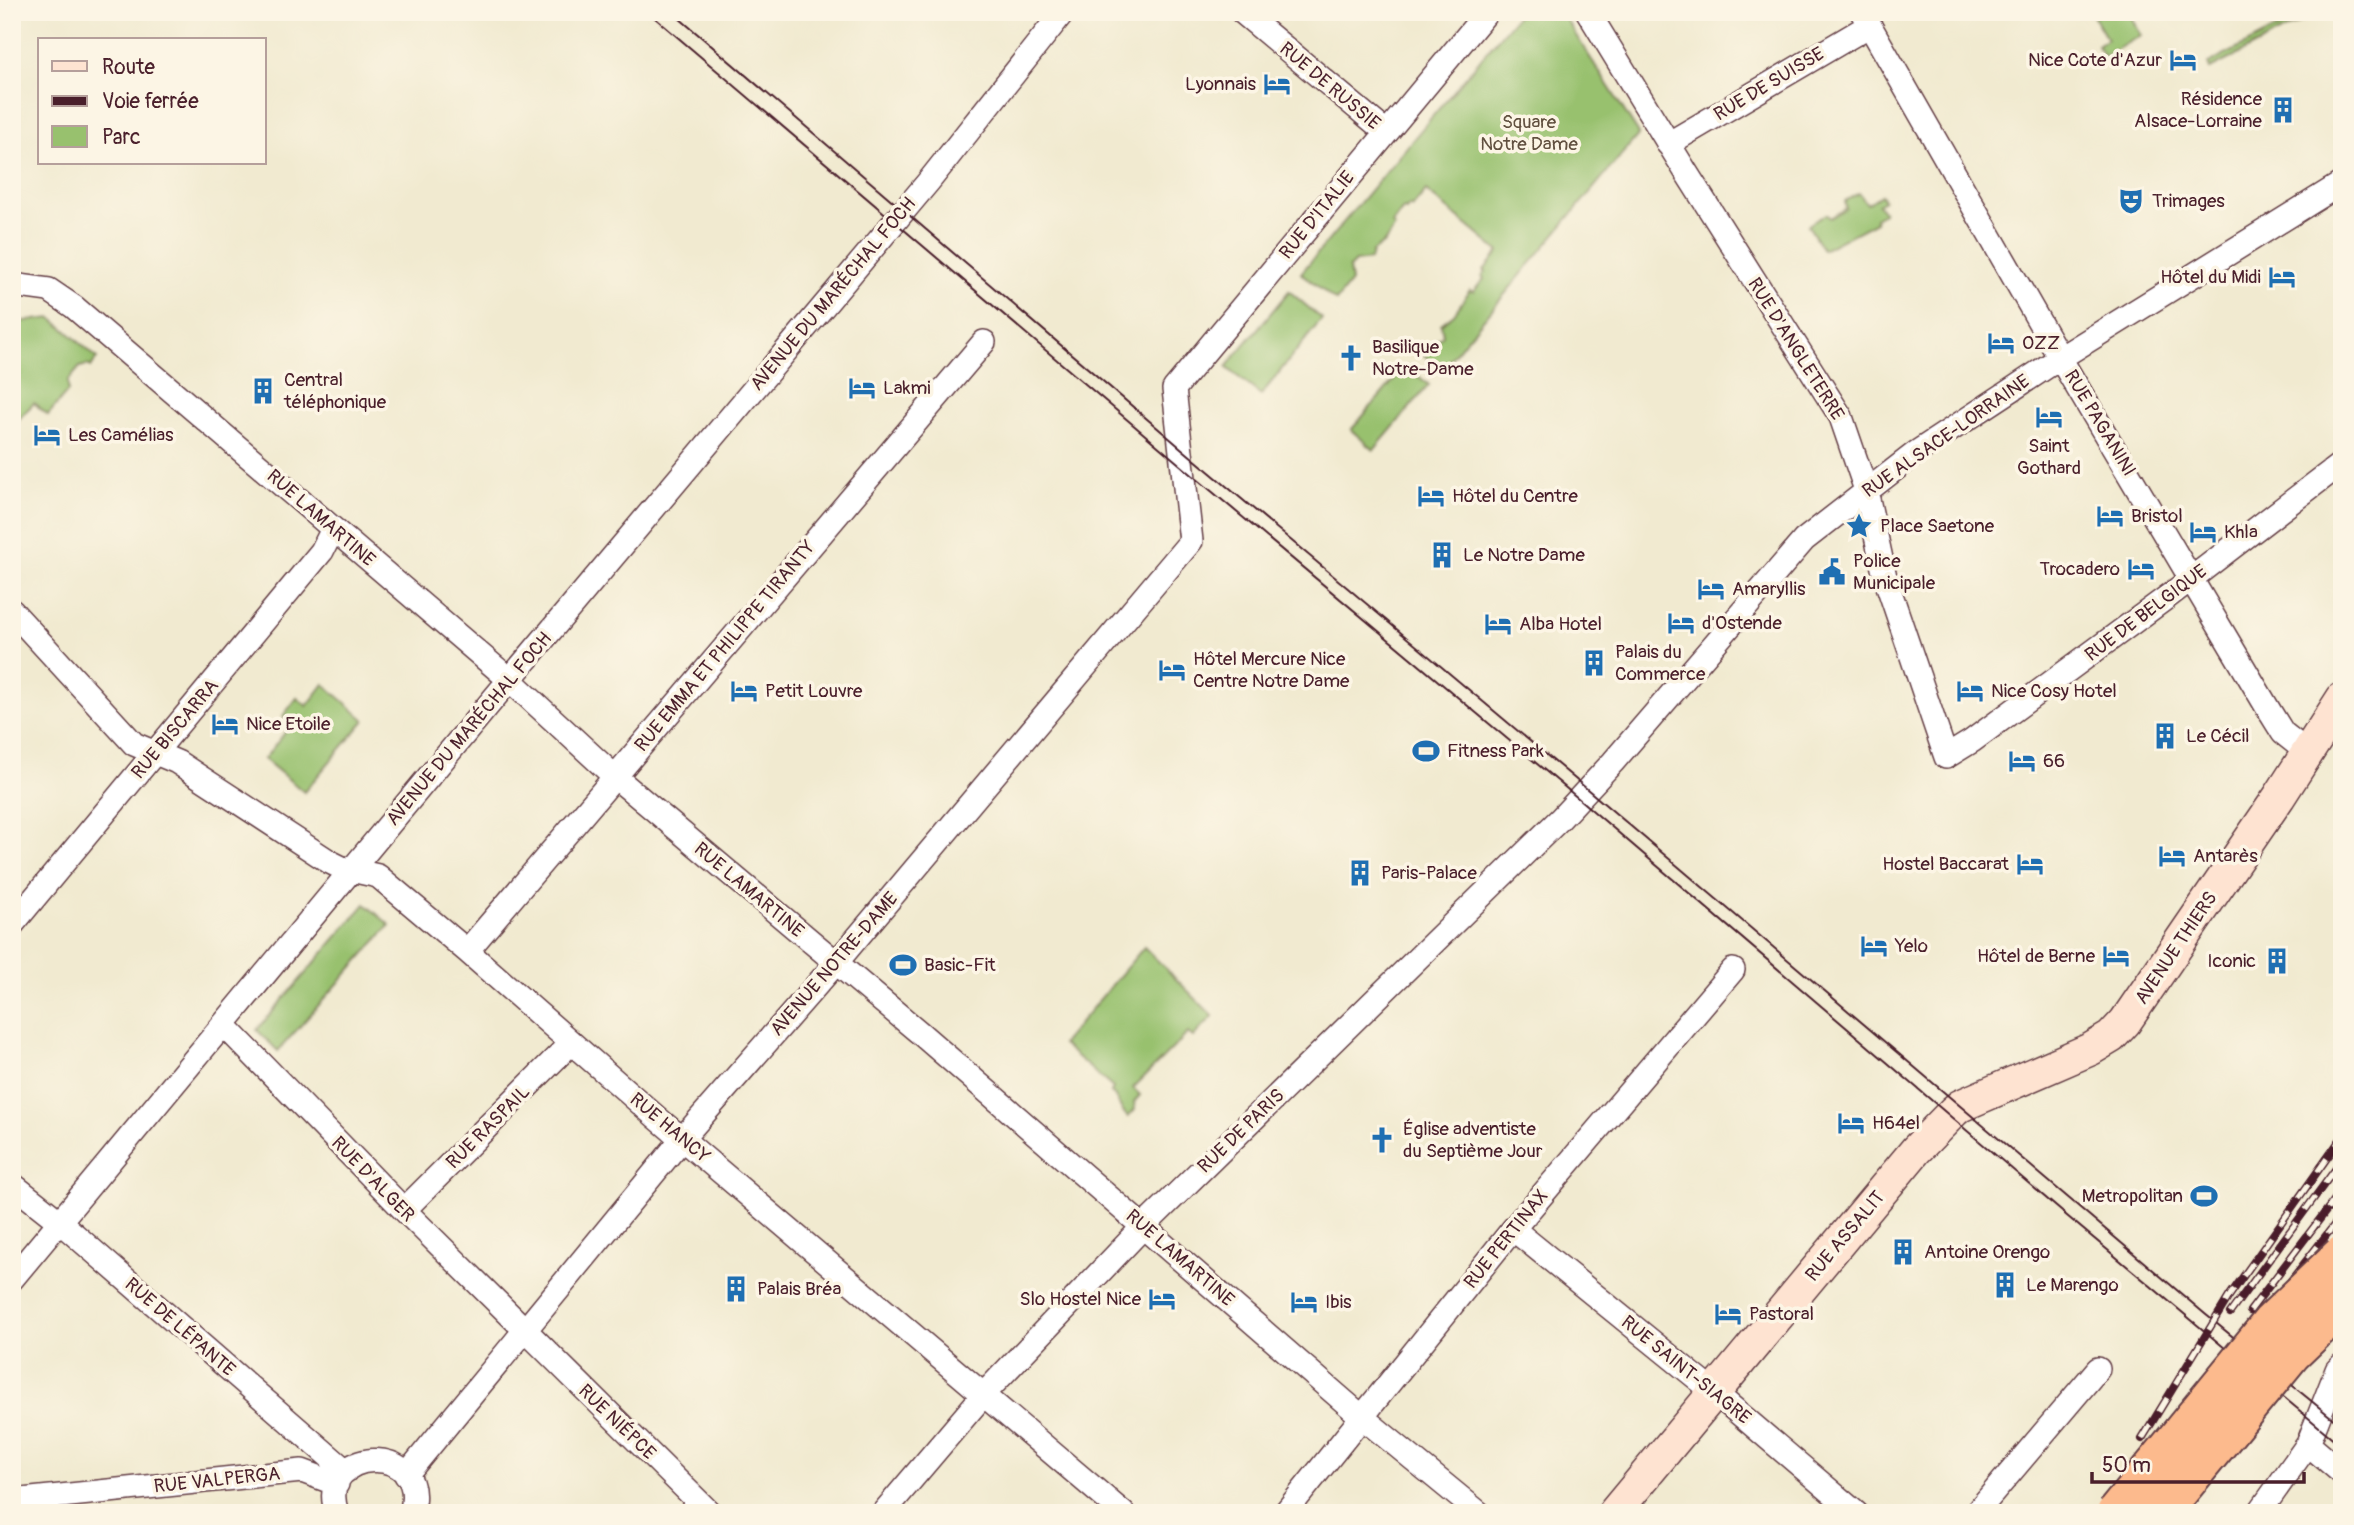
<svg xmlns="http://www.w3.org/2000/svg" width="2354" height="1525" font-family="Pangolin,sans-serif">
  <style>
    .green { fill: #98c16e; stroke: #71704c; stroke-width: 2 }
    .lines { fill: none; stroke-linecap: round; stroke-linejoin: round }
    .street-casing { stroke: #633d44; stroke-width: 26 }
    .secondary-casing { stroke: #633d44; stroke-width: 35 }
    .street { stroke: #fff; stroke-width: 23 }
    .secondary { stroke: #fee3d1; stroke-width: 32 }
    .tram { stroke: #4a1f2b; stroke-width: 2 }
    .rail-casing { stroke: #4a1f2b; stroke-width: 8 }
    .rail { stroke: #fcf5e5; stroke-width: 5; stroke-dasharray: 16; stroke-linecap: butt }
    .highway-bridge-casing { stroke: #633d44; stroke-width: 42; stroke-linecap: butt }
    .highway-bridge { stroke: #fcba8d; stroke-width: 38 }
    .labels { text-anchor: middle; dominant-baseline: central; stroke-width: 7; stroke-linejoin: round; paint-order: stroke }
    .poi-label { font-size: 19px; fill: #4a1f2b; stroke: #fcf5e5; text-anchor: start }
    .street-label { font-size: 19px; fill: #4a1f2b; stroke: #fcf5e5 }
    .park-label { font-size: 19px; fill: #61503f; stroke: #fcf5e5 }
  </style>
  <rect width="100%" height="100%" fill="#fcf5e5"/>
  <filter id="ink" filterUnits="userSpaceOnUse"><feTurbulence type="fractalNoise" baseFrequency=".0143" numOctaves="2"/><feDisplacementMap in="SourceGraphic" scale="14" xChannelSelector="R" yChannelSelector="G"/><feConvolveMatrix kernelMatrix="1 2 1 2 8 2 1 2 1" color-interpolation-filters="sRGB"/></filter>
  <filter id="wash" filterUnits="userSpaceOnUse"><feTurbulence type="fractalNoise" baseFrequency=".00686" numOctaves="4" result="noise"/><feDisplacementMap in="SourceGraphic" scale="28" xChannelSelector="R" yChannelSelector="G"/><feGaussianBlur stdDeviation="1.57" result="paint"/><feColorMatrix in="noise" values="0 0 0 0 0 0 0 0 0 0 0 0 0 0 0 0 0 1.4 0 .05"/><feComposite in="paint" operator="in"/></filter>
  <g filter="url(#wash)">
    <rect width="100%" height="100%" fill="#f1ead0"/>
    <path class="green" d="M1520 12H1561L1639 134 1442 369 1419 351 1424 344 1431 345 1443 335 1441 324 1454 314 1470 290 1473 292 1484 279 1482 276 1486 271 1484 270 1499 252 1426 191 1412 208 1409 206 1406 210 1403 209 1392 224 1395 227 1383 244 1372 252 1370 260 1355 262 1349 268 1351 282 1336 301 1301 273Z
      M2091 12 2129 13 2141 35 2104 57 2097 46 2107 39Z
      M2308 12H2319L2210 69 2208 64Z
      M1859 193 1867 204 1881 195 1884 200 1878 204 1884 213 1875 218 1876 222 1823 250 1808 225 1826 214 1830 218 1846 208 1845 201Z
      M1289 291 1322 319 1261 395 1226 367Z
      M52 318 97 358 91 367 87 365 80 367 68 381V391L48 415 34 403 12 426V326L16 322Z
      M1406 366 1429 385 1374 450 1351 430Z
      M324 684 365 720 304 792 264 759 291 725 283 716 297 698 307 706Z
      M365 904 390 925 278 1051 257 1030Z
      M1144 947 1213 1016 1193 1037 1188 1033 1133 1088 1140 1095 1134 1102 1135 1110 1128 1117C1119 1109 1119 1100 1111 1092L1113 1088 1062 1044Z"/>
  </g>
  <g filter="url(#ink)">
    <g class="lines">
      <g class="street-casing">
        <path id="street" d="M1242 12 1386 132
          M1588 12 1686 172 1841 417 1866 490 1885 577 1946 757 1972 741 2170 595 2342 463
          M1862 12 2060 358 2270 712 2283 733 2307 752
          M1668 144 1870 25
          M12 285 49 290 74 307 510 680 614 776 920 1033 1362 1417 1479 1513
          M12 611 134 744 177 762 330 862 342 868 378 876 467 951 655 1116 1123 1513
          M12 925 322 551 333 529
          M467 951 984 342
          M224 1025 404 1210 710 1513
          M12 1184 60 1222 346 1471
          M404 1210 571 1043
          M1513 1229 1714 1392 1856 1513
          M12 1279 495 697 929 181 1063 12
          M2308 1444 2342 1473
          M406 1475 682 1139 836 963 1191 541 1174 389 1487 12
          M12 1501 302 1471 337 1484
          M337 1513C313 1447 432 1439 411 1513
          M883 1513 984 1394 1144 1226 1560 819 1613 762 1804 540 1917 452 2060 358 2342 183
          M1285 1513 1513 1229 1733 970
          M1976 1513 2098 1369
          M2259 1513 2308 1444 2337 1370 2342 1365"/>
      </g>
      <g class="secondary-casing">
        <path id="secondary" d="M1614 1513 1916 1150 1954 1111 1960 1106 2091 1049 2111 1037 2125 1022 2279 797 2342 699"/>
      </g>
      <use href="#street" class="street"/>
      <use href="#secondary" class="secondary"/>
      <path class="tram" d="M648 12 1184 468 1579 799 2061 1211 2342 1446
        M672 12 1181 448 1587 789 2205 1314 2342 1426"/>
      <g class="rail-casing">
        <path id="rail" d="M2288 1284 2342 1215
          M2250 1311 2342 1190
          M2230 1313 2342 1160
          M2142 1439 2230 1295 2342 1137"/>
      </g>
      <use href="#rail" class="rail"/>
      <g class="highway-bridge-casing">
        <path id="highway-bridge" d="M2116 1513 2271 1323 2342 1255
          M2161 1513 2292 1353 2342 1305"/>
      </g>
      <use href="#highway-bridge" class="highway-bridge"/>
    </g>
  </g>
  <defs>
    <g id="hotel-bare" transform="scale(2.1)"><path d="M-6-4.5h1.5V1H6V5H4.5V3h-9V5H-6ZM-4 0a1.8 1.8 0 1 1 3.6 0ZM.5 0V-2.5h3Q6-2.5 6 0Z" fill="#1f6fb2" stroke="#fcf5e5" stroke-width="2.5" paint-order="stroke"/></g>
    <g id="building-bare" transform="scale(2.1)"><path d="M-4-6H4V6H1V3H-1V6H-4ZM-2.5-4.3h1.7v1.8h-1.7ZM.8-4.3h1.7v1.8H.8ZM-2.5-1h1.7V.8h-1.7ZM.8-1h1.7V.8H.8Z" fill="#1f6fb2" stroke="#fcf5e5" stroke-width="2.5" paint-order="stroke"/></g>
    <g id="theatre-bare" transform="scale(2.1)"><path d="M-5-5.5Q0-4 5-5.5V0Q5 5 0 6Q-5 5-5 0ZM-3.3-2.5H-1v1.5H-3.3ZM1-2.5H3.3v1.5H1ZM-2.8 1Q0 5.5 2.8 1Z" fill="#1f6fb2" stroke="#fcf5e5" stroke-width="2.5" paint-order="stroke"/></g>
    <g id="church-bare" transform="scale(2.1)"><path d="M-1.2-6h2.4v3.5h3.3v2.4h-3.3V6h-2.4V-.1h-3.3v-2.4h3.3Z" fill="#1f6fb2" stroke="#fcf5e5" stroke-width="2.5" paint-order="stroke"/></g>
    <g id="sight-bare" transform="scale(2.1)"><path d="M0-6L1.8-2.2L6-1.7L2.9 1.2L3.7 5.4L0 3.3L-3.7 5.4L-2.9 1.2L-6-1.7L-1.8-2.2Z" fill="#1f6fb2" stroke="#fcf5e5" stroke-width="2.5" paint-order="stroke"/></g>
    <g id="civic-bare" transform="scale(2.1)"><path d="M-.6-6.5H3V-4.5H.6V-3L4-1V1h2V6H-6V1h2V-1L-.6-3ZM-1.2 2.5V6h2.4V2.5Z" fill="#1f6fb2" stroke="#fcf5e5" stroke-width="2.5" paint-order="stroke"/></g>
    <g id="stadium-bare" transform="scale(2.1)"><path d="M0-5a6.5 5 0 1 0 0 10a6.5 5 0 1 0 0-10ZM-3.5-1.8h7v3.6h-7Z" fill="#1f6fb2" stroke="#fcf5e5" stroke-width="2.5" paint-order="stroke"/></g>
  </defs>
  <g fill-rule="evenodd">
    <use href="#hotel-bare" x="2183" y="60"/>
    <use href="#hotel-bare" x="1277" y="84"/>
    <use href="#building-bare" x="2283" y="110"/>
    <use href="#theatre-bare" x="2131" y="201"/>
    <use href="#hotel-bare" x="2282" y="277"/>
    <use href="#hotel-bare" x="2001" y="343"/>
    <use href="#church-bare" x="1351" y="358"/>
    <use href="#hotel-bare" x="862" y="388"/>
    <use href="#building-bare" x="263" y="391"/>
    <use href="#hotel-bare" x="2049" y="417"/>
    <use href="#hotel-bare" x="47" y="435"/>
    <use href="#hotel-bare" x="1431" y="496"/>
    <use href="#hotel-bare" x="2110" y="516"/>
    <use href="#sight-bare" x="1859" y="526"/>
    <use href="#hotel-bare" x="2203" y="532"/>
    <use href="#building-bare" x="1442" y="555"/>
    <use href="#hotel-bare" x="2141" y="569"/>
    <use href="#civic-bare" x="1832" y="572"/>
    <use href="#hotel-bare" x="1711" y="589"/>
    <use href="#hotel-bare" x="1681" y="623"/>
    <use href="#hotel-bare" x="1498" y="624"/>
    <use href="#building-bare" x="1594" y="663"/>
    <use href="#hotel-bare" x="1172" y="670"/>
    <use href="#hotel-bare" x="744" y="691"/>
    <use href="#hotel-bare" x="1970" y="691"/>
    <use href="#hotel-bare" x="225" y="724"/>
    <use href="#building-bare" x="2165" y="736"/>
    <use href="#stadium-bare" x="1426" y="751"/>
    <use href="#hotel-bare" x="2022" y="761"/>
    <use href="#hotel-bare" x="2172" y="856"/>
    <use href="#hotel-bare" x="2030" y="864"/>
    <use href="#building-bare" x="1360" y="873"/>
    <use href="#hotel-bare" x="1874" y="946"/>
    <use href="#hotel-bare" x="2116" y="956"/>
    <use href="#building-bare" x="2277" y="961"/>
    <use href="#stadium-bare" x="903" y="965"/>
    <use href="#hotel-bare" x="1851" y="1123"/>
    <use href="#church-bare" x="1382" y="1140"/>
    <use href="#stadium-bare" x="2204" y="1196"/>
    <use href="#building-bare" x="1903" y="1252"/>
    <use href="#building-bare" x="2005" y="1285"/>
    <use href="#building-bare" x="736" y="1289"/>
    <use href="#hotel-bare" x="1162" y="1299"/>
    <use href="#hotel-bare" x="1304" y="1302"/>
    <use href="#hotel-bare" x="1728" y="1314"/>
  </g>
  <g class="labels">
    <g class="poi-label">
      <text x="2162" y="60" text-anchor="end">Nice Cote d'Azur</text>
      <text x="1256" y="84" text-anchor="end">Lyonnais</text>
      <text x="2262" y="99" text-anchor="end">Résidence<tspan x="2262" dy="22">Alsace-Lorraine</tspan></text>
      <text x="2152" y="201">Trimages</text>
      <text x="2261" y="277" text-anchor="end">Hôtel du Midi</text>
      <text x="2022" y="343">OZZ</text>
      <text x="1372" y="347">Basilique<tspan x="1372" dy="22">Notre-Dame</tspan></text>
      <text x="284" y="380">Central<tspan x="284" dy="22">téléphonique</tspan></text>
      <text x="883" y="388">Lakmi</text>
      <text x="68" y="435">Les Camélias</text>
      <text x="2049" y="446" text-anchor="middle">Saint<tspan x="2049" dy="22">Gothard</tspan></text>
      <text x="1452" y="496">Hôtel du Centre</text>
      <text x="2131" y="516">Bristol</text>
      <text x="1880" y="526">Place Saetone</text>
      <text x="2224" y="532">Khla</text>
      <text x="1463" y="555">Le Notre Dame</text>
      <text x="1853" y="561">Police<tspan x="1853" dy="22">Municipale</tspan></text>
      <text x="2120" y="569" text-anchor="end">Trocadero</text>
      <text x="1732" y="589">Amaryllis</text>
      <text x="1702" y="623">d'Ostende</text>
      <text x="1519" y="624">Alba Hotel</text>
      <text x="1615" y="652">Palais du<tspan x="1615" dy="22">Commerce</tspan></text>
      <text x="1193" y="659">Hôtel Mercure Nice<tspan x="1193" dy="22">Centre Notre Dame</tspan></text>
      <text x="765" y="691">Petit Louvre</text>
      <text x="1991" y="691">Nice Cosy Hotel</text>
      <text x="246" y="724">Nice Etoile</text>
      <text x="2186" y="736">Le Cécil</text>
      <text x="1447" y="751">Fitness Park</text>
      <text x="2043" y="761">66</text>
      <text x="2193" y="856">Antarès</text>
      <text x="2009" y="864" text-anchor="end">Hostel Baccarat</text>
      <text x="1381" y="873">Paris-Palace</text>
      <text x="1895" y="946">Yelo</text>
      <text x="2095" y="956" text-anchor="end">Hôtel de Berne</text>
      <text x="2256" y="961" text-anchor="end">Iconic</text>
      <text x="924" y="965">Basic-Fit</text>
      <text x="1872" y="1123">H64el</text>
      <text x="1403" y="1129">Église adventiste<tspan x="1403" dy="22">du Septième Jour</tspan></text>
      <text x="2183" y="1196" text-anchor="end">Metropolitan</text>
      <text x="1924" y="1252">Antoine Orengo</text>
      <text x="2026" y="1285">Le Marengo</text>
      <text x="757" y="1289">Palais Bréa</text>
      <text x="1141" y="1299" text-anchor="end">Slo Hostel Nice</text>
      <text x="1325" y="1302">Ibis</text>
      <text x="1749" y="1314">Pastoral</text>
    </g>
    <g class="street-label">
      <text transform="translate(1769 84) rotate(-31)">RUE DE SUISSE</text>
      <text transform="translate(1330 86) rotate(40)">RUE DE RUSSIE</text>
      <text transform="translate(1317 215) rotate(-51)">RUE D'ITALIE</text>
      <text transform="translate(833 294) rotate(-50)">AVENUE DU MARÉCHAL FOCH</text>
      <text transform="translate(1796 349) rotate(58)">RUE D'ANGLETERRE</text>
      <text transform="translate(2100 423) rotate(59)">RUE PAGANINI</text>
      <text transform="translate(1946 436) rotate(-35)">RUE ALSACE-LORRAINE</text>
      <text transform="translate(321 518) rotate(41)">RUE LAMARTINE</text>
      <text transform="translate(2146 613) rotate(-37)">RUE DE BELGIQUE</text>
      <text transform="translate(725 646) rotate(-50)">RUE EMMA ET PHILIPPE TIRANTY</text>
      <text transform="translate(175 729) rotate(-50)">RUE BISCARRA</text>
      <text transform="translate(469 729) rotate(-50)">AVENUE DU MARÉCHAL FOCH</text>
      <text transform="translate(749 890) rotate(40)">RUE LAMARTINE</text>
      <text transform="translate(2176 948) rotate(-56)">AVENUE THIERS</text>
      <text transform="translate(834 964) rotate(-49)">AVENUE NOTRE-DAME</text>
      <text transform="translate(488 1127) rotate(-45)">RUE RASPAIL</text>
      <text transform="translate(670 1128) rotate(40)">RUE HANCY</text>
      <text transform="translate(1241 1131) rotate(-44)">RUE DE PARIS</text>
      <text transform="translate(373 1179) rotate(46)">RUE D'ALGER</text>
      <text transform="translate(1845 1236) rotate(-50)">RUE ASSALIT</text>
      <text transform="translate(1506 1239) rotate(-51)">RUE PERTINAX</text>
      <text transform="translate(1180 1258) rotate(41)">RUE LAMARTINE</text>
      <text transform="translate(180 1327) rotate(41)">RUE DE LÉPANTE</text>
      <text transform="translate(1686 1370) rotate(39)">RUE SAINT-SIAGRE</text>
      <text transform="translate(617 1422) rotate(44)">RUE NIÉPCE</text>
      <text transform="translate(217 1480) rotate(-6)">RUE VALPERGA</text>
    </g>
    <g class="park-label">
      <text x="1529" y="122">Square<tspan x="1529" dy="22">Notre Dame</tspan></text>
    </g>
  </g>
  <rect width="2354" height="1525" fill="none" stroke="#fcf5e5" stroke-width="42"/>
  <rect x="38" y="38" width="228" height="126" fill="#fcf5e5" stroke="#b59f9b" stroke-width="2"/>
  <rect x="52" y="61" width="35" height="10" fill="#fee3d1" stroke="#b59f9b" stroke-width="2"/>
  <text x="102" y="74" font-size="21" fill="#4a1f2b">Route</text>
  <rect x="52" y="96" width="35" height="10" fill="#4a1f2b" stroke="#b59f9b" stroke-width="2"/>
  <text x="102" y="108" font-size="21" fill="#4a1f2b">Voie ferrée</text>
  <rect x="52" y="126" width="35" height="21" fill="#98c16e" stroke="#b59f9b" stroke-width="2"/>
  <text x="102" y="144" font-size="21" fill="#4a1f2b">Parc</text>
  <path d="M2092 1472v10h212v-10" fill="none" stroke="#4a1f2b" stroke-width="3.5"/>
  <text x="2102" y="1472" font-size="21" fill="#4a1f2b" stroke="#fcf5e5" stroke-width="5" paint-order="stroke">50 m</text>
</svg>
